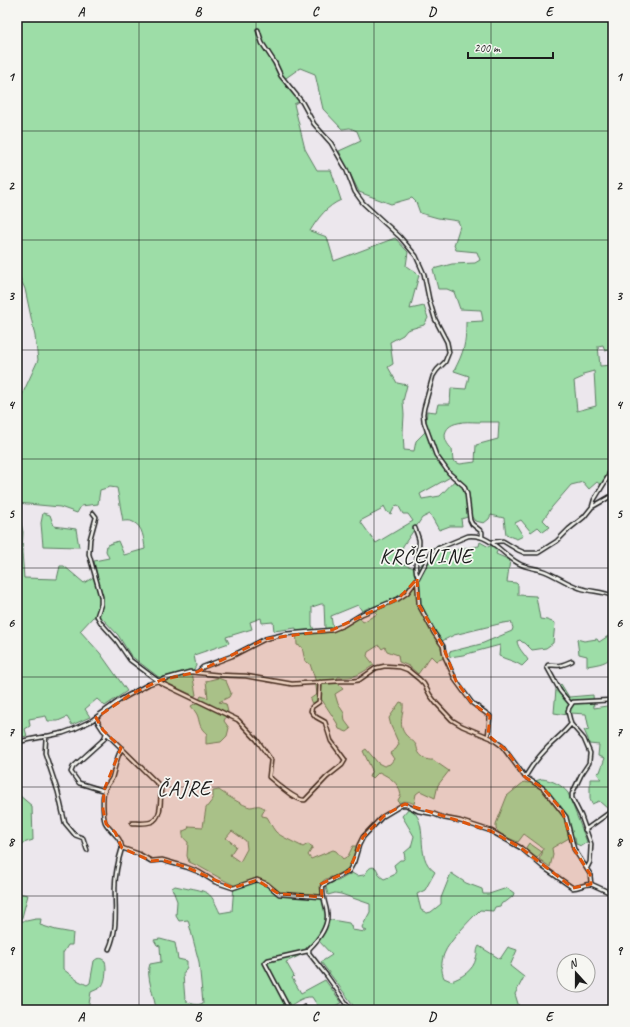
<svg xmlns="http://www.w3.org/2000/svg" width="630" height="1027" font-family="Caveat,sans-serif">
  <style>
    .green { fill: #9ddda7; stroke: #5c7c62; fill-rule: evenodd }
    .lines { fill: none; stroke-linecap: round; stroke-linejoin: round }
    .street-casing { stroke: #1c1c1c; stroke-width: 5.5 }
    .street { stroke: #f6f6f2; stroke-width: 2.5 }
    .marked { fill: #de560d; fill-opacity: 0.2; stroke: #de560d; stroke-width: 3; stroke-dasharray: 8 5; stroke-linejoin: round }
    .grid { fill: none; stroke: #1c1c1c; stroke-width: 1; stroke-opacity: 0.55 }
    .labels { text-anchor: middle; dominant-baseline: central; stroke-width: 3.5; stroke-linejoin: round; paint-order: stroke }
    .quarter-label { font-size: 21px; letter-spacing: 1px; fill: #1c1c1c; stroke: #f6f6f2 }
    .neatline { fill: none; stroke: #1c1c1c; stroke-width: 1.5 }
    .grid-label { font-size: 13px; text-anchor: middle; font-weight: bold; fill: #1c1c1c }
  </style>
  <rect width="100%" height="100%" fill="#ece7ed"/>
  <filter id="ink" filterUnits="userSpaceOnUse"><feTurbulence type="fractalNoise" baseFrequency=".025" numOctaves="2"/><feDisplacementMap in="SourceGraphic" scale="8" xChannelSelector="R" yChannelSelector="G"/><feConvolveMatrix kernelMatrix="1 2 1 2 8 2 1 2 1" color-interpolation-filters="sRGB"/></filter>
  <g filter="url(#ink)">
    <path class="green" d="M17 17H613V349L605 351 603 345 598 346 600 366 613 365V435L612 436 611 459 607 474 601 485 597 482 589 489 583 482 571 485 552 507 543 520 550 527 543 532 538 527 531 532 521 520 515 523 523 536 517 539 506 535 504 518 491 515 489 519 484 523 475 521 471 516 461 519 462 526H450L439 530 430 514 422 518 403 546 397 561 418 570 431 549 444 543 450 553 459 549 479 546 480 542 489 547 493 542 499 546 496 554 510 560 507 582 516 583 518 585V595L536 596 540 619 547 620 555 623 553 643 546 648 532 650 525 643 522 642 520 640 517 641C518 649 524 653 528 660L522 666C515 661 507 660 499 656L500 645 463 655 450 657 449 652 481 644 512 631 513 628 511 622 503 623 454 635 442 641 447 657 436 661 431 656 418 674 409 666 399 662 398 655 387 651 385 647 382 649 379 645 368 652 367 656 374 665C358 675 356 678 338 677L336 681 343 689 335 694 338 704 344 713 345 721 351 729 347 732 339 729 337 723 322 700 312 704 310 699 317 694 315 679 310 664 305 661 302 647 297 645 296 628 274 631 273 622 262 623 261 618 250 622 252 629 226 637 229 643 194 655 196 666 192 672 196 695 194 696 165 682 131 656 118 635 102 618 93 617 80 631 100 653 127 691 105 706 97 699 85 709 90 717 72 725 67 717 58 721H48L46 716 29 719 30 726 25 729 27 736 17 738V506L23 532 22 552 24 578 57 579 60 566H64L84 583 97 575 94 561 109 558 106 551 107 545 118 541 124 555 145 549C144 540 143 526 133 522 130 520 126 521 123 521L117 488 110 487 100 490 98 504 81 506 77 513 60 507 17 503V406L38 360 35 336 25 289 17 271V172L18 169ZM300 68 315 74 323 109 342 129 350 128 357 131 361 141 339 151 359 192 391 204 412 198 416 202 420 213 438 218 458 221 460 226 454 245 456 250 477 252 480 260 475 263 452 264 433 269 438 289H447L454 292 460 309 481 310 483 321 466 322C466 345 464 351 454 371L469 376 466 389 451 388 450 404H438L436 412 427 411 425 432 416 441 414 451 404 450 403 432 404 415 403 401 407 385 397 383 388 367 393 364 390 342 403 335 407 330 424 325 428 318 424 306 410 309 419 275 406 266 408 252 395 238 334 261 327 237 310 231C318 218 327 206 341 200L331 170H317L305 149 294 104 300 101 283 80ZM594 371 596 406 577 411 574 381 583 377V374ZM477 422H499L498 439 476 445 475 462 460 464 453 461 452 449C442 440 442 426 458 423 464 421 471 422 477 422ZM454 475 458 477 440 496 422 499 420 494ZM398 505 403 514H408L413 521 376 543 360 521 381 510 384 506 387 512 391 514 395 506ZM321 604H324L325 630H314L312 625V607ZM358 605 362 611 370 607 377 614 363 622 359 617 342 627 333 629 331 616Z
      M43 513 50 515 54 526 76 529 79 547 43 546 41 523Z
      M613 633C613 658 615 662 587 666V656L579 654 577 639 584 641 597 639 599 642Z
      M218 678 226 681 231 693 229 697 219 702 226 704 228 712 224 721 229 728 227 736 221 742 206 744V737L207 734C200 728 200 725 198 717 197 713 193 709 191 706L198 702 201 696 208 698 206 681Z
      M561 684 569 697 593 695 594 708 613 705V779L610 780 612 790 609 796 610 808 608 809 599 801 592 804 590 799V779H601L597 773 600 772 605 758 598 756 599 745 589 744 588 739 584 730 589 729 586 714 570 713 568 715 554 713 556 689Z
      M400 702 403 703C404 712 400 719 402 728 405 738 412 738 416 745 417 746 417 749 418 751 420 756 427 761 433 760L449 771 438 785 435 798 420 791 416 794 414 804C409 801 404 800 399 803L398 800 401 795C398 782 391 778 379 772L373 778 369 777 372 770 363 751 366 749 378 763 384 766 390 764 394 759 390 753 396 749 399 744 391 726 389 718Z
      M542 779C552 780 562 785 568 793L587 842 581 846 576 844 575 838H569L552 848 553 855 550 867 539 859 542 854 543 848 524 834 518 842 501 835 496 829V824L507 796 524 782 528 783Z
      M219 790C224 794 244 806 250 807 256 807 258 803 265 809L262 814V816L267 817C270 821 271 826 275 831 279 836 296 843 303 847L308 844 313 847 308 855 311 859 333 850 336 851 343 859 348 856 353 846H357C354 855 351 867 343 873 336 877 321 877 320 886 320 891 322 893 324 897 326 904 326 912 326 919L349 923 351 926 352 930 365 932 367 931 363 929 362 927 370 912V904L341 894 335 893 328 895 326 887 331 881H338L352 873 357 876 364 875C368 871 369 865 376 868L380 876 384 879 394 875 396 871 394 865 400 860H403L405 857 404 853 411 847 414 836 402 816 409 808C432 822 412 856 435 872L425 890 417 894 421 910 427 913 431 912 441 904V898L451 873 466 883 482 889 483 894H489L507 888 514 893 513 896 507 901 502 903 500 906 495 907 493 911 480 910C470 920 449 941 444 954 441 962 441 971 444 978L451 981C461 978 474 970 476 958 478 953 476 951 479 946L500 959 508 947 517 950 510 966 524 977 515 994 519 1007 518 1010H355L351 1002 321 962 332 955 317 939 306 948 305 953 286 962 294 976 292 978 301 993 325 980 342 1003 329 1008H319L312 997C302 996 292 1005 284 1010L251 1005V1010H156C155 997 145 975 150 964L161 962 160 946 157 945 154 940 160 939 175 943 178 959 187 961V967L183 974 185 1000C189 1004 198 1006 203 1003L199 962 188 920 179 921 176 916 177 901 172 888 175 886 189 889 190 888C211 892 211 894 220 913L232 911 234 885C219 879 205 868 189 862L187 856 188 842C184 839 182 836 183 831L188 829 189 826 203 827 206 808 213 799V791ZM232 831 246 841 247 849 240 862 230 855 236 846 226 838Z
      M17 795H19L32 806 33 840 17 845Z
      M529 843 542 852 537 858 525 849Z
      M17 893 28 895 21 921C29 922 33 918 41 919L40 925 56 930 73 933 72 945H68L63 953V969L77 980 87 985 90 983 94 961C98 957 101 958 105 961 107 967 106 981 102 986 99 989 95 990 91 992L88 1010H17Z"/>
    <g class="lines">
      <g class="street-casing">
        <path id="street" d="M258 30 262 43 275 63 281 76 302 102 314 124 331 143 346 169 355 192 363 203 400 237 416 256 424 274 429 299 435 319 447 342 449 352 445 362 437 370 433 376 424 408 423 414 424 422 436 455 449 473 464 486 467 494 470 520 472 524 482 532V537
          M592 507 594 500 608 477 613 461
          M93 513 96 517 90 539 89 554 101 597V604L97 616 101 623 117 641 130 660 161 683 238 720 257 740 271 760 269 777C277 783 295 801 305 800L327 777 342 765 345 760 331 741 325 722 316 717 311 711 312 707 319 702 320 682
          M415 528C416 531 418 536 419 540 420 552 412 566 418 577
          M491 542 503 541 518 550 525 553H538L557 541 569 529 584 517 592 507 613 495
          M417 579 419 605 434 633 443 646 445 657 456 681 472 703 490 716 488 736
          M198 672 203 667 232 656 265 639 285 634 332 630 344 625 362 614 398 599 407 593 418 578 432 551 468 536C491 534 500 553 518 563 526 568 535 568 544 571 557 576 567 584 580 588 591 592 602 591 613 596
          M571 704 560 691 547 667 548 665C560 666 561 666 572 661
          M96 718 99 724 103 730 161 787C160 797 163 818 151 822 145 824 138 823 132 823
          M46 736 45 753 58 792 65 823 75 835 83 838 87 850
          M17 742 63 733 74 729 91 721 120 700 149 684 161 680 190 672 219 675 246 676 292 684 340 681H353L359 680 376 668 385 666 400 667 408 670 419 679 424 684 430 695 436 703 452 720 462 726 491 738 502 746 525 777 543 788 548 794 566 817 574 849 590 874 591 884 613 894
          M525 777C531 767 539 756 548 747 556 739 564 733 571 724
          M105 791 79 783 71 772 73 767 104 739 106 733
          M585 830 613 810
          M122 848 139 854 151 861 162 860 186 867 199 872 215 882 233 888 257 880 267 884 279 894 322 897
          M587 868 590 862 591 844 581 816 572 798V794L581 775 589 763 590 753 584 739 571 724 568 712 569 708 573 702 613 700
          M109 949C118 929 115 909 115 888 115 874 118 861 122 848 121 836 110 832 105 822 103 816 102 794 105 789 107 785 110 782 112 778 115 768 116 758 122 748
          M304 1007 305 1010
          M571 1009 574 1010
          M282 1010 287 1006V1005L265 963 268 960 308 951
          M351 1010 327 976 309 953V949C318 940 329 927 327 913 326 903 321 896 323 885L349 871 354 862 359 845 363 837 382 817 402 805H406L418 811 434 814 444 818 460 821 491 831 521 848 543 867 573 888C579 888 584 884 591 884"/>
      </g>
      <use href="#street" class="street"/>
    </g>
  </g>
  <path class="marked" d="M417 579 419 605 443 646 456 681 472 703 490 716 488 735 507 751 525 777 543 788 562 810 574 849 590 874 591 884 573 888 521 848 491 831 405 804 385 815 363 837 349 871 321 884 322 897 279 894 257 880 233 888 186 867 162 860 151 861 122 848 115 832 106 824 103 809 104 790 121 748 103 730 96 718 131 694 161 680 197 672 265 639 332 630 398 599Z"/>
  <path class="grid" d="M139 17V1010M256 17V1010M374 17V1010M491 17V1010M17 131H613M17 240H613M17 350H613M17 459H613M17 568H613M17 677H613M17 787H613M17 896H613"/>
  <g class="labels">
    <g class="quarter-label">
      <text x="426" y="556">KRČEVINE</text>
      <text x="184" y="788">ČAJRE</text>
    </g>
  </g>
  <rect width="630" height="1027" fill="none" stroke="#f6f6f2" stroke-width="44"/>
  <g transform="translate(576 973) rotate(339)"><circle r="19" fill="#f6f6f2" stroke="#9f9f9c"/>
  <path d="M0-3L7 15L0 10L-7 15Z" fill="#1c1c1c"/>
  <text y="-6" font-size="11" font-weight="bold" text-anchor="middle" fill="#1c1c1c">N</text>
  </g>
  <path d="M468 52v6h85v-6" fill="none" stroke="#1c1c1c" stroke-width="2"/>
  <text x="474" y="52" font-size="12" fill="#1c1c1c" stroke="#f6f6f2" stroke-width="3" paint-order="stroke">200 m</text>
  <rect x="22" y="22" width="586" height="983" class="neatline"/>
  <g class="grid-label">
    <text x="81" y="16">A</text>
    <text x="198" y="16">B</text>
    <text x="315" y="16">C</text>
    <text x="432" y="16">D</text>
    <text x="549" y="16">E</text>
    <text x="11" y="81">1</text>
    <text x="619" y="81">1</text>
    <text x="11" y="190">2</text>
    <text x="619" y="190">2</text>
    <text x="11" y="300">3</text>
    <text x="619" y="300">3</text>
    <text x="11" y="409">4</text>
    <text x="619" y="409">4</text>
    <text x="11" y="518">5</text>
    <text x="619" y="518">5</text>
    <text x="11" y="627">6</text>
    <text x="619" y="627">6</text>
    <text x="11" y="736">7</text>
    <text x="619" y="736">7</text>
    <text x="11" y="846">8</text>
    <text x="619" y="846">8</text>
    <text x="11" y="955">9</text>
    <text x="619" y="955">9</text>
    <text x="81" y="1021">A</text>
    <text x="198" y="1021">B</text>
    <text x="315" y="1021">C</text>
    <text x="432" y="1021">D</text>
    <text x="549" y="1021">E</text>
  </g>
</svg>
